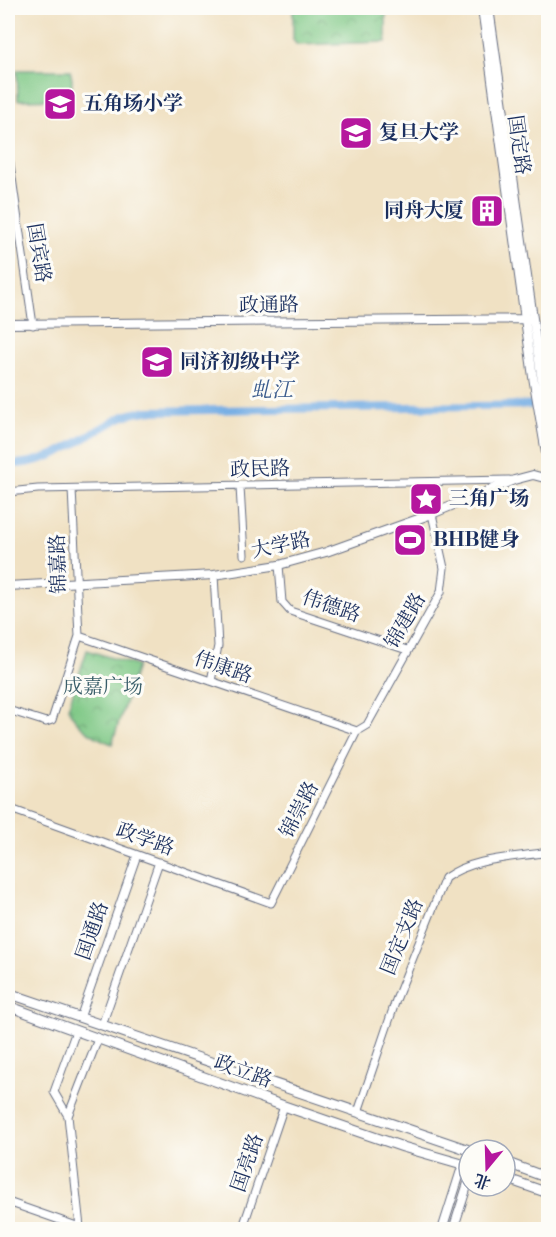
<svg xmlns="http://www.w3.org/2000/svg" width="556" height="1237" font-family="'Libre Bodoni','Noto Serif SC',serif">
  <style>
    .green { fill: #7dc784; stroke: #4c7b71; stroke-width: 1.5 }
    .park { fill: url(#park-crowns); stroke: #4c7b71; stroke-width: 1.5 }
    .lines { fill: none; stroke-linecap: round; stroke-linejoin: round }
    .canal { stroke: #75ade4; stroke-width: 8 }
    .minor-casing { stroke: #666d81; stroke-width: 9 }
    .tertiary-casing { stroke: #666d81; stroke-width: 10 }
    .secondary-casing { stroke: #666d81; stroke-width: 11 }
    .minor { stroke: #fff; stroke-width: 7 }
    .tertiary { stroke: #fff; stroke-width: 8 }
    .secondary { stroke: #fff; stroke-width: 9 }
    .labels { text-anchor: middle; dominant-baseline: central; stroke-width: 6; stroke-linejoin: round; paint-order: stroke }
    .poi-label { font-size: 20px; font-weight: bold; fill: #1b2f5e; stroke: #fdfcf7; text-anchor: start }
    .street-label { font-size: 20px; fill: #1b2f5e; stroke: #fdfcf7 }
    .park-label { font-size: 20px; fill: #385d69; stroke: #fdfcf7 }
    .water-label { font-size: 21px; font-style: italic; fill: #3a5b8d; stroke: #fdfcf7 }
  </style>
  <defs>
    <pattern id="park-crowns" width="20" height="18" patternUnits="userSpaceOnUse" patternTransform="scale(1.5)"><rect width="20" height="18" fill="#7dc784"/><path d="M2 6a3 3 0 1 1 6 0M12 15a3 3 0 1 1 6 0" fill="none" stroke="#66a26f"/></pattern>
  </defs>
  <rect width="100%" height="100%" fill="#fdfcf7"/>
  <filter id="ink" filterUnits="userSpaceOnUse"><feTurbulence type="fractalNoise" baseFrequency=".0167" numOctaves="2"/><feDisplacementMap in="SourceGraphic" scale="12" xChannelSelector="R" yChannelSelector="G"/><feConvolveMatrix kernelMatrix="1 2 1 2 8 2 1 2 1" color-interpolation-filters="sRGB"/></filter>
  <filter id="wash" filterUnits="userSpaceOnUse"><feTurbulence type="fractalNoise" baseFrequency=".008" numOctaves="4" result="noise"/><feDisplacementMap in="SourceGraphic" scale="24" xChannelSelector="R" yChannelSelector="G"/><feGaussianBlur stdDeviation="1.35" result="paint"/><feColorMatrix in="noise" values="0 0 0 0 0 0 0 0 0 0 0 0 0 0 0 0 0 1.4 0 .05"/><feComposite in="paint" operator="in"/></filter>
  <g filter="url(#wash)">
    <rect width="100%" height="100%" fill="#f0e1c3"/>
    <path class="green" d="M17 70H70L72 79 71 99 18 100Z"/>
    <path class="park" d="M293 8H386V42L297 45 293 40Z
      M87 650 137 666 112 744C93 737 76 726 68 708Z"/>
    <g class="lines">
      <path class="canal" d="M8 464C52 465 81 438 118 419 126 414 137 413 145 411L544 405"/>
    </g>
  </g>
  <g filter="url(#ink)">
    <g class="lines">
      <g class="minor-casing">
        <path id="minor" d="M8 150 33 325
          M240 487 244 555
          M8 492 38 489 509 480
          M279 565 282 602 290 611 407 650
          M79 636 357 731
          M211 681 218 646 214 575
          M8 710 46 722 52 720 79 636 72 489
          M357 731 367 725 441 592 444 568 432 514
          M8 808 271 903 357 731
          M80 1018 137 855
          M102 1025 159 862
          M76 1031 54 1092 68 1116 80 1227
          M358 1112 396 1000 445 878C474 857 514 858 548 852
          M68 1116 98 1039
          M8 1202 88 1230
          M242 1230 284 1106"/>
      </g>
      <g class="tertiary-casing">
        <path id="tertiary" d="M482 8 533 377 548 465
          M489 8 548 424
          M8 324 532 319
          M8 586 214 575 279 565 326 552 432 514 514 480 533 475 548 479
          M442 1230 463 1164
          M453 1230 469 1180"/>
      </g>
      <g class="secondary-casing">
        <path id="secondary" d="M8 993 469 1150
          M8 1006 284 1106 403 1147 469 1166
          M505 1162 548 1178
          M505 1178 548 1193"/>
      </g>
      <use href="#minor" class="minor"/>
      <use href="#tertiary" class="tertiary"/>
      <use href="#secondary" class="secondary"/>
    </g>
  </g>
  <defs>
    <g id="school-square" transform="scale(1.725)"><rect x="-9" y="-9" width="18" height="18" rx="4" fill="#b5179e" stroke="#fdfcf7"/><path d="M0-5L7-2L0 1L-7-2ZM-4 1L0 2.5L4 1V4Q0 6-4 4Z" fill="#fff"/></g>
    <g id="university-square" transform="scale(1.725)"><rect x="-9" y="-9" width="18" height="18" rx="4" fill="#b5179e" stroke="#fdfcf7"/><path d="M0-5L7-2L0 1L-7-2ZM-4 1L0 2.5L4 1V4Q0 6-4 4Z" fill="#fff"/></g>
    <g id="building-square" transform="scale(1.725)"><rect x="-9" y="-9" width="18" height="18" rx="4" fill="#b5179e" stroke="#fdfcf7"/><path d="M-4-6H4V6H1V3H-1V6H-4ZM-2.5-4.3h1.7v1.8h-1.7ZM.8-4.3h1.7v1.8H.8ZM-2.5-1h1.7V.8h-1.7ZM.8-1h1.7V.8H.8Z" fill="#fff"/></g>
    <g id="sight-square" transform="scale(1.725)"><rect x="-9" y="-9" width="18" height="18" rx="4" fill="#b5179e" stroke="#fdfcf7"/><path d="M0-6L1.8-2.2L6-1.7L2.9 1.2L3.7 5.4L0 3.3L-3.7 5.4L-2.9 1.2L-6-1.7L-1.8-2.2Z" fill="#fff"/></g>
    <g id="stadium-square" transform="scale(1.725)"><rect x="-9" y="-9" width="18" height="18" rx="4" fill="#b5179e" stroke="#fdfcf7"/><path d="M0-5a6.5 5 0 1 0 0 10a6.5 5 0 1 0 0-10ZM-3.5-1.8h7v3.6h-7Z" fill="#fff"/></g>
  </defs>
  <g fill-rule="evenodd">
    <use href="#school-square" x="60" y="104"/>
    <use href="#university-square" x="356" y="133"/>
    <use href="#building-square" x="487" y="211"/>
    <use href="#school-square" x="157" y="362"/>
    <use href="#sight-square" x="426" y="499"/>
    <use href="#stadium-square" x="410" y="540"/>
  </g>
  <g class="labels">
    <g class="poi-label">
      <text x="83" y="104">五角场小学</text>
      <text x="379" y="133">复旦大学</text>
      <text x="464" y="211" text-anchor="end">同舟大厦</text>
      <text x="180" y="362">同济初级中学</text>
      <text x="449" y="499">三角广场</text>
      <text x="433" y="540">BHB健身</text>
    </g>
    <g class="street-label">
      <text transform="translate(518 145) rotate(82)">国定路</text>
      <text transform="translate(38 253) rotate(81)">国宾路</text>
      <text transform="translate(269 306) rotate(-1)">政通路</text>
      <text transform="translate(260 470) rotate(-2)">政民路</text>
      <text transform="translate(281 546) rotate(-12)">大学路</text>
      <text transform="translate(59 564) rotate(-92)">锦嘉路</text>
      <text transform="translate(331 607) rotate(19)">伟德路</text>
      <text transform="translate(406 621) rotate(-60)">锦建路</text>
      <text transform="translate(223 668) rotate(19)">伟康路</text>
      <text transform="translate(300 810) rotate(-63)">锦崇路</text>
      <text transform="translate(145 840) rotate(20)">政学路</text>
      <text transform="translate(93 931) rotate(-71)">国通路</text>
      <text transform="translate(403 937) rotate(-68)">国定支路</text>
      <text transform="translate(243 1072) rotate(20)">政立路</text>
      <text transform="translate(248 1163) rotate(-71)">国亮路</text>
    </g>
    <g class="park-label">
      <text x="103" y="687">成嘉广场</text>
    </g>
    <g class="water-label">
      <text transform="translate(272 391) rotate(-1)">虬江</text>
    </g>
  </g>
  <rect width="556" height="1237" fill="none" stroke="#fdfcf7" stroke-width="30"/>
  <g transform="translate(487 1168) rotate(199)"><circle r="28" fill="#fdfcf7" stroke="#a3aaba" stroke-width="1.5"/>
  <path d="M0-4.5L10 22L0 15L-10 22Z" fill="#b5179e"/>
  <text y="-9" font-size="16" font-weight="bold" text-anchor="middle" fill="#1b2f5e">北</text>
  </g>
</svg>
